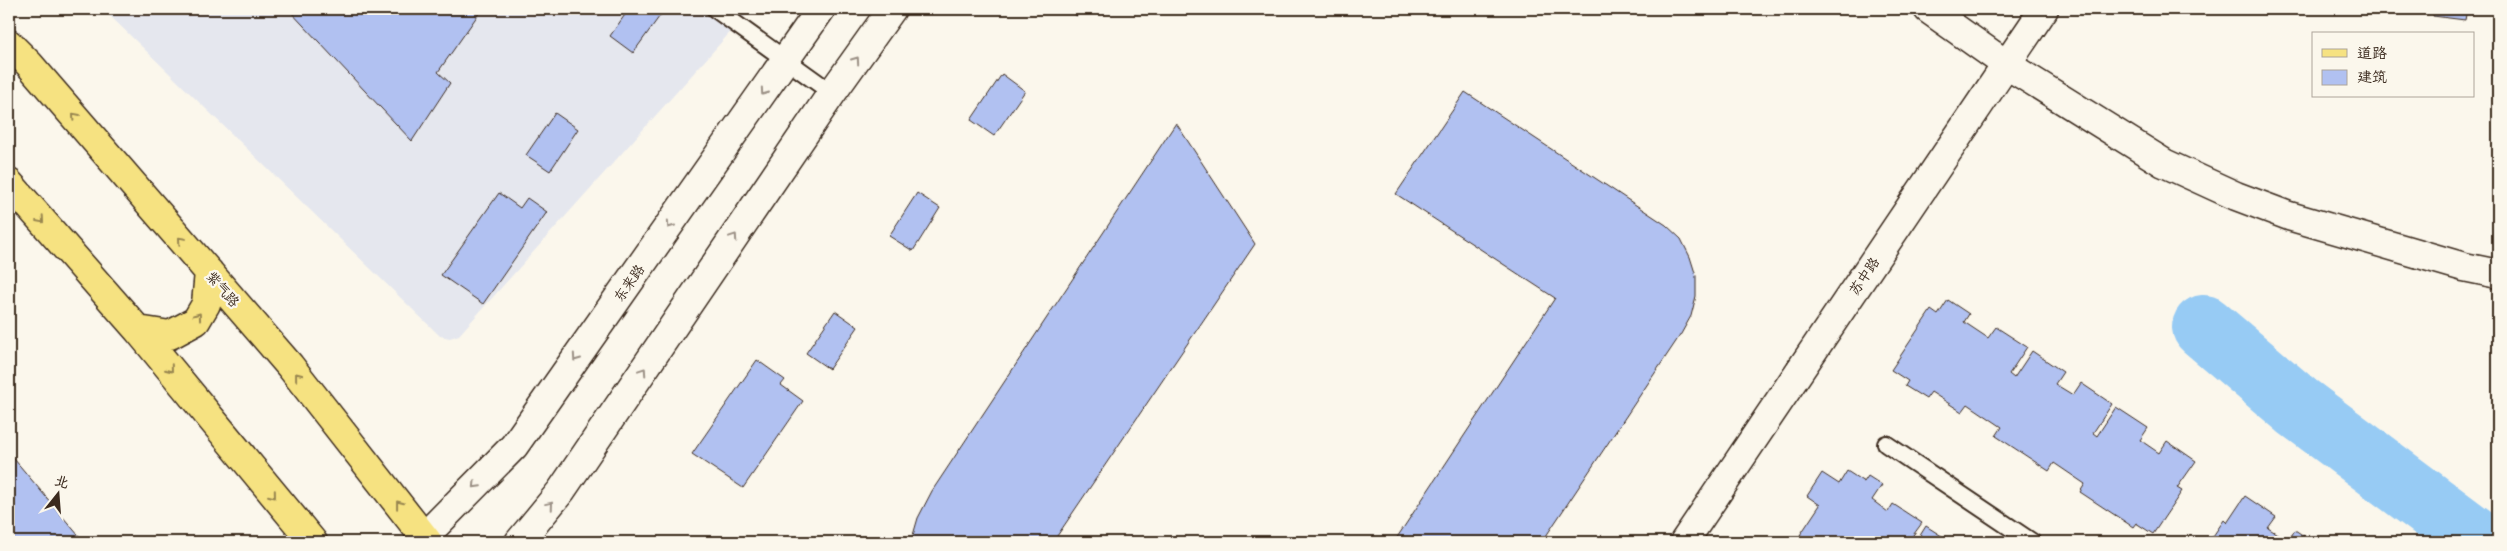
<svg xmlns="http://www.w3.org/2000/svg" width="2507" height="551" font-family="Delius,'LXGW WenKai TC',sans-serif">
  <style>
    .built { fill: #e5e7ee }
    .lines { fill: none; stroke-linecap: round; stroke-linejoin: round }
    .river { stroke: #97cbf4; stroke-width: 64 }
    .building { fill: #b1c1f1; stroke: #3b2a1e }
    .lane-casing { stroke: #3b2a1e; stroke-width: 20 }
    .street-casing { stroke: #3b2a1e; stroke-width: 31 }
    .secondary-casing { stroke: #3b2a1e; stroke-width: 31 }
    .primary-casing { stroke: #3b2a1e; stroke-width: 31 }
    .lane { stroke: #fbf7ec; stroke-width: 16 }
    .street { stroke: #fbf7ec; stroke-width: 28 }
    .secondary { stroke: #fbf7ec; stroke-width: 28 }
    .primary { stroke: #f6e281; stroke-width: 28 }
    .oneway { stroke: #9b9085 }
    .oneway2 { stroke: #988650 }
    .labels { text-anchor: middle; dominant-baseline: central; stroke-width: 4.5; stroke-linejoin: round; paint-order: stroke }
    .street-label { font-size: 14px; fill: #3b2a1e; stroke: #fbf7ec }
  </style>
  <rect width="100%" height="100%" fill="#fbf7ec"/>
  <filter id="ink" filterUnits="userSpaceOnUse"><feTurbulence type="fractalNoise" baseFrequency=".02" numOctaves="2"/><feDisplacementMap in="SourceGraphic" scale="10" xChannelSelector="R" yChannelSelector="G"/><feConvolveMatrix kernelMatrix="1 2 1 2 8 2 1 2 1" color-interpolation-filters="sRGB"/></filter>
  <g filter="url(#ink)">
    <path class="built" d="M103 9H751L459 335 450 338 440 336Z"/>
    <g class="lines">
      <path class="river" d="M2204 327 2298 407 2479 542"/>
    </g>
    <path class="building" d="M288 9H482L438 72 450 83 412 141Z
      M629 9H656L662 13 633 53 610 36Z
      M1066 9H1082L1077 16Z
      M2434 9H2467L2465 20 2433 16Z
      M1002 74 1025 91 994 136 971 120Z
      M1465 92 1666 225 1681 239 1690 257 1696 276V296L1691 316 1681 334 1542 542H1394L1555 298 1396 194Z
      M555 113 578 129 550 171 526 155Z
      M1176 123 1255 244 1053 542H911L918 518 932 491Z
      M499 193 520 208 527 198 547 212 483 304 441 275Z
      M917 193 940 208 913 251 889 236Z
      M1948 300 1969 314 1964 322 1988 338 1996 327 2027 347 2009 374 2014 378 2032 351 2063 372 2055 384 2073 395 2081 383 2112 404 2093 433 2097 436 2116 407 2148 428 2140 440 2159 453 2167 441 2196 461 2177 488 2182 491 2153 534 2136 523 2133 527 2080 492 2085 484 2054 463 2049 471 1996 436 2002 427 1968 404 1962 412 1931 392 1926 399 1905 386 1908 381 1891 370 1931 310 1938 315Z
      M835 311 858 327 829 369 806 353Z
      M757 360 785 380 781 385 803 401 743 488 692 454Z
      M9 453 84 542H16L9 533Z
      M1847 471 1864 482 1868 476 1882 485 1872 500 1888 512 1893 504 1922 523 1908 542H1811L1800 535 1820 505 1807 496 1822 473 1839 484Z
      M2245 496 2276 517 2268 528 2288 541 2295 530 2313 542H2209L2224 520 2227 523Z
      M1926 526 1951 542H1916Z"/>
    <g class="lines">
      <g class="lane-casing">
        <path id="lane" d="M715 9 832 93
          M1886 444 2032 542"/>
      </g>
      <g class="street-casing">
        <path id="street" d="M1684 542 2044 9"/>
      </g>
      <g class="secondary-casing">
        <path id="secondary" d="M1928 9 2007 65 2164 163 2236 196 2289 216 2464 267 2498 274
          M419 542 514 446 821 9
          M519 542 561 491 832 93 892 9"/>
      </g>
      <g class="primary-casing">
        <path id="primary" d="M9 44 29 64 290 366 428 542
          M9 183 138 330 313 542
          M138 330 170 335 196 321 206 304 209 272"/>
      </g>
      <use href="#lane" class="lane"/>
      <use href="#street" class="street"/>
      <use href="#secondary" class="secondary"/>
      <use href="#primary" class="primary"/>
    </g>
    <defs><path id="oneway-chevron" d="M-2-3.5L2.5 0L-2 3.5" fill="none" stroke-width="1.6" stroke-linecap="round" stroke-linejoin="round" transform="scale(1.25)"/></defs>
    <g class="oneway">
      <use href="#oneway-chevron" transform="translate(856 60) rotate(-55)"/>
      <use href="#oneway-chevron" transform="translate(764 92) rotate(125)"/>
      <use href="#oneway-chevron" transform="translate(670 225) rotate(125)"/>
      <use href="#oneway-chevron" transform="translate(734 237) rotate(-56)"/>
      <use href="#oneway-chevron" transform="translate(576 358) rotate(125)"/>
      <use href="#oneway-chevron" transform="translate(643 371) rotate(-56)"/>
      <use href="#oneway-chevron" transform="translate(476 485) rotate(134)"/>
      <use href="#oneway-chevron" transform="translate(550 505) rotate(-50)"/>
    </g>
    <g class="oneway2">
      <use href="#oneway-chevron" transform="translate(75 116) rotate(-131)"/>
      <use href="#oneway-chevron" transform="translate(41 220) rotate(49)"/>
      <use href="#oneway-chevron" transform="translate(181 240) rotate(-131)"/>
      <use href="#oneway-chevron" transform="translate(198 316) rotate(-54)"/>
      <use href="#oneway-chevron" transform="translate(170 369) rotate(51)"/>
      <use href="#oneway-chevron" transform="translate(298 376) rotate(-128)"/>
      <use href="#oneway-chevron" transform="translate(273 495) rotate(51)"/>
      <use href="#oneway-chevron" transform="translate(399 504) rotate(-128)"/>
    </g>
  </g>
  <g class="labels">
    <g class="street-label">
      <text transform="translate(1864 276) rotate(-56)">苏中路</text>
      <text transform="translate(629 283) rotate(-55)">东来路</text>
      <text transform="translate(223 289) rotate(49)">紫气路</text>
    </g>
  </g>
  <rect width="2507" height="551" fill="none" stroke="#fbf7ec" stroke-width="30"/>
  <rect x="15" y="15" width="2477" height="521" fill="none" stroke="#3b2a1e" stroke-width="2" filter="url(#ink)"/>
  <rect x="2312" y="32" width="162" height="65" fill="#fbf7ec" stroke="#aea59a"/>
  <rect x="2322" y="49" width="25" height="8" fill="#f6e281" stroke="#aea59a"/>
  <text x="2357" y="58" font-size="15" fill="#3b2a1e">道路</text>
  <rect x="2322" y="70" width="25" height="15" fill="#b1c1f1" stroke="#aea59a"/>
  <text x="2357" y="82" font-size="15" fill="#3b2a1e">建筑</text>
  <g transform="translate(58 494) rotate(17)" stroke="#fbf7ec" stroke-width="4" paint-order="stroke">
  <path d="M0-4L9 19L0 12L-9 19Z" fill="#3b2a1e"/>
  <text y="-8" font-size="14" font-weight="bold" text-anchor="middle" fill="#3b2a1e">北</text>
  </g>
</svg>
